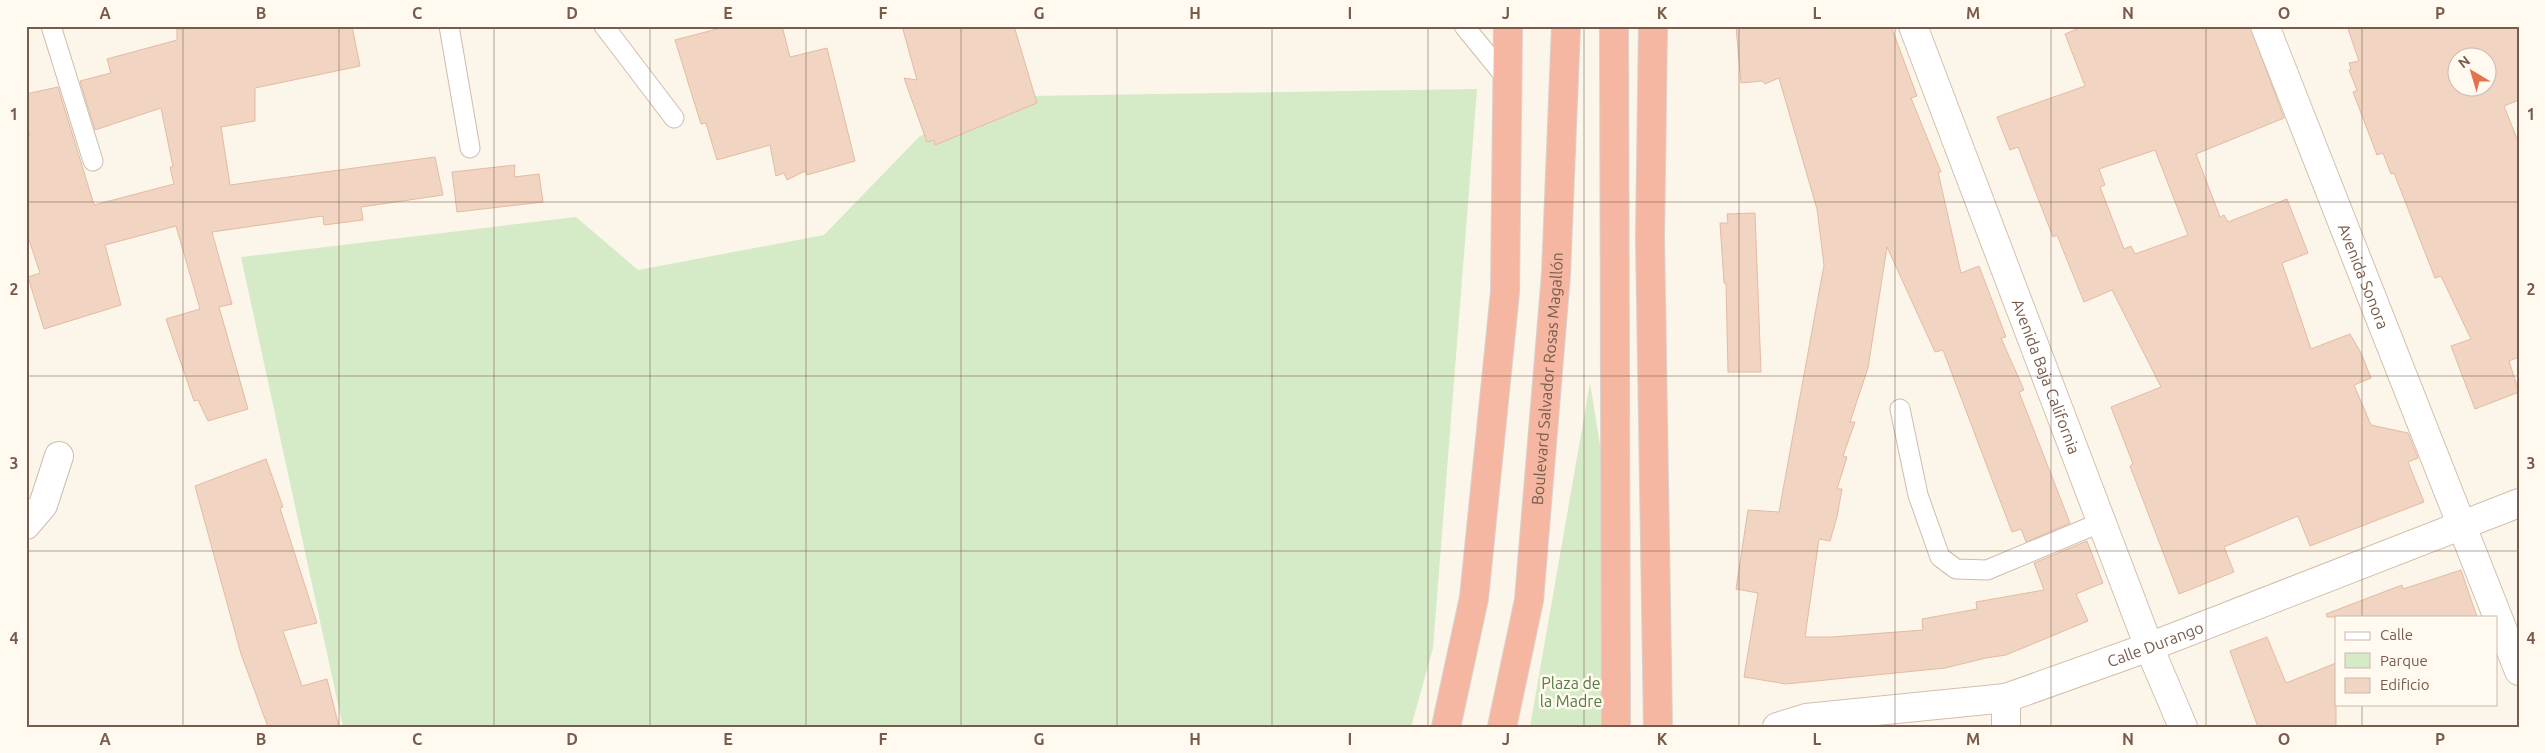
<svg xmlns="http://www.w3.org/2000/svg" width="2545" height="753" font-family="Ubuntu,sans-serif">
  <style>
    .green { fill: #d5eac7 }
    .building { fill: #f1d4c1; stroke: #e4bba2; fill-rule: evenodd }
    .lines { fill: none; stroke-linecap: round; stroke-linejoin: round }
    .lane-casing { stroke: #cebdae; stroke-width: 21 }
    .street-casing { stroke: #cebdae; stroke-width: 30 }
    .secondary-casing { stroke: #d4bfae; stroke-width: 30 }
    .highway-casing { stroke: #d9d1cd; stroke-width: 30 }
    .lane { stroke: #fff; stroke-width: 19 }
    .street { stroke: #fff; stroke-width: 28 }
    .secondary { stroke: #fff; stroke-width: 28 }
    .highway { stroke: #f5b7a1; stroke-width: 28 }
    .grid { fill: none; stroke: #775c4c; stroke-width: 1; stroke-opacity: 0.55 }
    .labels { text-anchor: middle; dominant-baseline: central; stroke-width: 5; stroke-linejoin: round; paint-order: stroke }
    .street-label { font-size: 16px; fill: #775c4c; stroke: #fff9f0 }
    .park-label { font-size: 16px; fill: #547c44; stroke: #fff9f0 }
    .neatline { fill: none; stroke: #775c4c; stroke-width: 2 }
    .grid-label { font-size: 16px; text-anchor: middle; font-weight: bold; fill: #775c4c }
  </style>
  <rect width="100%" height="100%" fill="#fcf5e9"/>
  <path class="green" d="M1477 89 1433 648 1411 727H343L241 257 576 217 638 270 824 235 920 136 1029 96Z
    M1590 383 1601 451 1605 727H1530Z"/>
  <path class="building" d="M260 26H352L360 66 255 88V121L221 127 230 185 435 157 443 195 361 207 363 220 324 225 323 216 212 232 232 304 219 307 248 409 208 421 198 400 194 401 166 319 200 309 176 226 105 245 121 305 44 329 28 277 40 273 26 231V135H30L26 124V94L58 87 94 205 174 184 170 167H173L161 108 95 130 80 81 111 73 107 59 177 40V29Z
    M728 26H782L790 57 827 48 855 161 807 175 805 171 787 180 784 173 776 176 770 145 717 160 706 123 701 124 675 40Z
    M902 26H1014L1037 103 935 145 934 140 927 142 904 78 917 80Z
    M1736 26H1891L1917 96 1911 98 1941 172H1938L1961 273 1979 266 2006 337 2001 338 2024 390 2019 392 2070 523 2026 542 2021 529 2012 532 1943 350 1935 352 1887 247 1868 368 1850 422H1855L1843 456 1847 457 1837 489H1842L1837 517 1830 541 1819 539 1805 637H1832L1923 630 1922 619 1977 609 1976 602 2044 590 2034 563 2087 541 2103 583 2076 594 2088 621 2006 655 1986 658 1945 668 1786 684 1744 677 1758 593 1736 589 1748 510 1779 512 1824 265 1817 209 1779 78 1765 84 1762 81 1741 83Z
    M2084 26H2250L2284 118 2196 154 2220 217 2224 215 2228 222 2287 199 2308 253 2282 263 2311 349 2350 334 2361 353 2371 378 2354 385 2371 425 2408 433 2418 458 2408 462 2424 502 2310 546 2298 516 2224 547 2234 572 2179 594 2130 466 2133 464 2111 407 2161 387 2112 290 2084 302 2057 235 2053 237 2018 147 2010 150 1997 117 2085 86 2065 34ZM2155 150 2188 235 2135 254 2131 246 2124 249 2100 187 2105 185 2099 169Z
    M2347 26H2519V100L2504 106 2519 144V357L2509 361 2519 392 2475 409 2451 346 2471 339 2441 276 2435 278 2394 173 2391 174 2383 153 2377 155 2353 92 2357 90 2349 70 2351 69 2349 63 2359 61ZM2458 58H2488V88H2458Z
    M515 165 514 177 539 174 543 202 457 212 452 172Z
    M1755 213 1761 372H1728L1726 283H1724L1720 223H1728L1727 214Z
    M266 459 283 507 280 508 317 623 283 631 302 686 327 679 339 727H268L241 654 195 486Z
    M2461 570 2477 617H2327L2326 614 2402 585 2403 589Z
    M2267 637 2286 683 2336 663V727H2258L2230 651Z"/>
  <g class="lines">
    <g class="lane-casing">
      <path id="lane" d="M51 26 93 161
        M449 26 470 148
        M604 26 674 118
        M1464 26 1508 80
        M1900 409 1918 495 1940 557 1956 569 1987 570 2102 522"/>
    </g>
    <g class="street-casing">
      <path id="street" d="M26 525 43 505 59 456"/>
    </g>
    <g class="secondary-casing">
      <g id="secondary">
        <path id="s1" d="M1913 26 2149 647 2183 727"/>
        <path id="s2" d="M2265 26 2519 671"/>
        <path id="s3" d="M1777 727 1806 718 2006 698 2149 647 2519 503"/>
        <path d="M2006 727V698"/>
      </g>
    </g>
    <g class="highway-casing">
      <g id="highway">
        <path d="M1614 26 1616 727"/>
        <path d="M1653 26 1650 237 1658 727"/>
        <path d="M1446 727 1474 598 1505 292 1508 26"/>
        <path id="s4" d="M1502 727 1529 600 1556 274 1566 26"/>
      </g>
    </g>
    <use href="#lane" class="lane"/>
    <use href="#street" class="street"/>
    <use href="#secondary" class="secondary"/>
    <use href="#highway" class="highway"/>
  </g>
  <path class="grid" d="M183 26V727M339 26V727M494 26V727M650 26V727M806 26V727M961 26V727M1117 26V727M1272 26V727M1428 26V727M1584 26V727M1739 26V727M1895 26V727M2051 26V727M2206 26V727M2362 26V617M26 202H2519M26 376H2519M26 551H2519M2362 704V727"/>
  <g class="labels">
    <g class="street-label">
      <text stroke="none"><textPath href="#s2" startOffset="269">Avenida Sonora</textPath></text>
      <text stroke="none"><textPath href="#s1" startOffset="375">Avenida Baja California</textPath></text>
      <text stroke="none"><textPath href="#s4" startOffset="352">Boulevard Salvador Rosas Magallón</textPath></text>
      <text stroke="none"><textPath href="#s3" startOffset="390">Calle Durango</textPath></text>
    </g>
    <g class="park-label">
      <text x="1571" y="683">Plaza de<tspan x="1571" dy="18">la Madre</tspan></text>
    </g>
  </g>
  <rect width="2545" height="753" fill="none" stroke="#fff9f0" stroke-width="55"/>
  <rect x="2335" y="616" width="162" height="90" fill="#fff9f0" stroke="#c9baae"/>
  <rect x="2345" y="632" width="25" height="8" fill="#ffffff" stroke="#c9baae"/>
  <text x="2380" y="640" font-size="15" fill="#775c4c">Calle</text>
  <rect x="2345" y="653" width="25" height="15" fill="#d5eac7" stroke="#c9baae"/>
  <text x="2380" y="666" font-size="15" fill="#775c4c">Parque</text>
  <rect x="2345" y="678" width="25" height="15" fill="#f1d4c1" stroke="#c9baae"/>
  <text x="2380" y="690" font-size="15" fill="#775c4c">Edificio</text>
  <g transform="translate(2472 72) rotate(322)"><circle r="24" fill="#fff9f0" stroke="#c9baae"/>
  <path d="M0-4L9 19L0 12L-9 19Z" fill="#e37251"/>
  <text y="-8" font-size="14" font-weight="bold" text-anchor="middle" fill="#775c4c">N</text>
  </g>
  <rect x="28" y="28" width="2490" height="698" class="neatline"/>
  <g class="grid-label">
    <text x="105" y="19">A</text>
    <text x="261" y="19">B</text>
    <text x="417" y="19">C</text>
    <text x="572" y="19">D</text>
    <text x="728" y="19">E</text>
    <text x="883" y="19">F</text>
    <text x="1039" y="19">G</text>
    <text x="1195" y="19">H</text>
    <text x="1350" y="19">I</text>
    <text x="1506" y="19">J</text>
    <text x="1662" y="19">K</text>
    <text x="1817" y="19">L</text>
    <text x="1973" y="19">M</text>
    <text x="2128" y="19">N</text>
    <text x="2284" y="19">O</text>
    <text x="2440" y="19">P</text>
    <text x="14" y="120">1</text>
    <text x="2531" y="120">1</text>
    <text x="14" y="295">2</text>
    <text x="2531" y="295">2</text>
    <text x="14" y="469">3</text>
    <text x="2531" y="469">3</text>
    <text x="14" y="644">4</text>
    <text x="2531" y="644">4</text>
    <text x="105" y="745">A</text>
    <text x="261" y="745">B</text>
    <text x="417" y="745">C</text>
    <text x="572" y="745">D</text>
    <text x="728" y="745">E</text>
    <text x="883" y="745">F</text>
    <text x="1039" y="745">G</text>
    <text x="1195" y="745">H</text>
    <text x="1350" y="745">I</text>
    <text x="1506" y="745">J</text>
    <text x="1662" y="745">K</text>
    <text x="1817" y="745">L</text>
    <text x="1973" y="745">M</text>
    <text x="2128" y="745">N</text>
    <text x="2284" y="745">O</text>
    <text x="2440" y="745">P</text>
  </g>
</svg>
